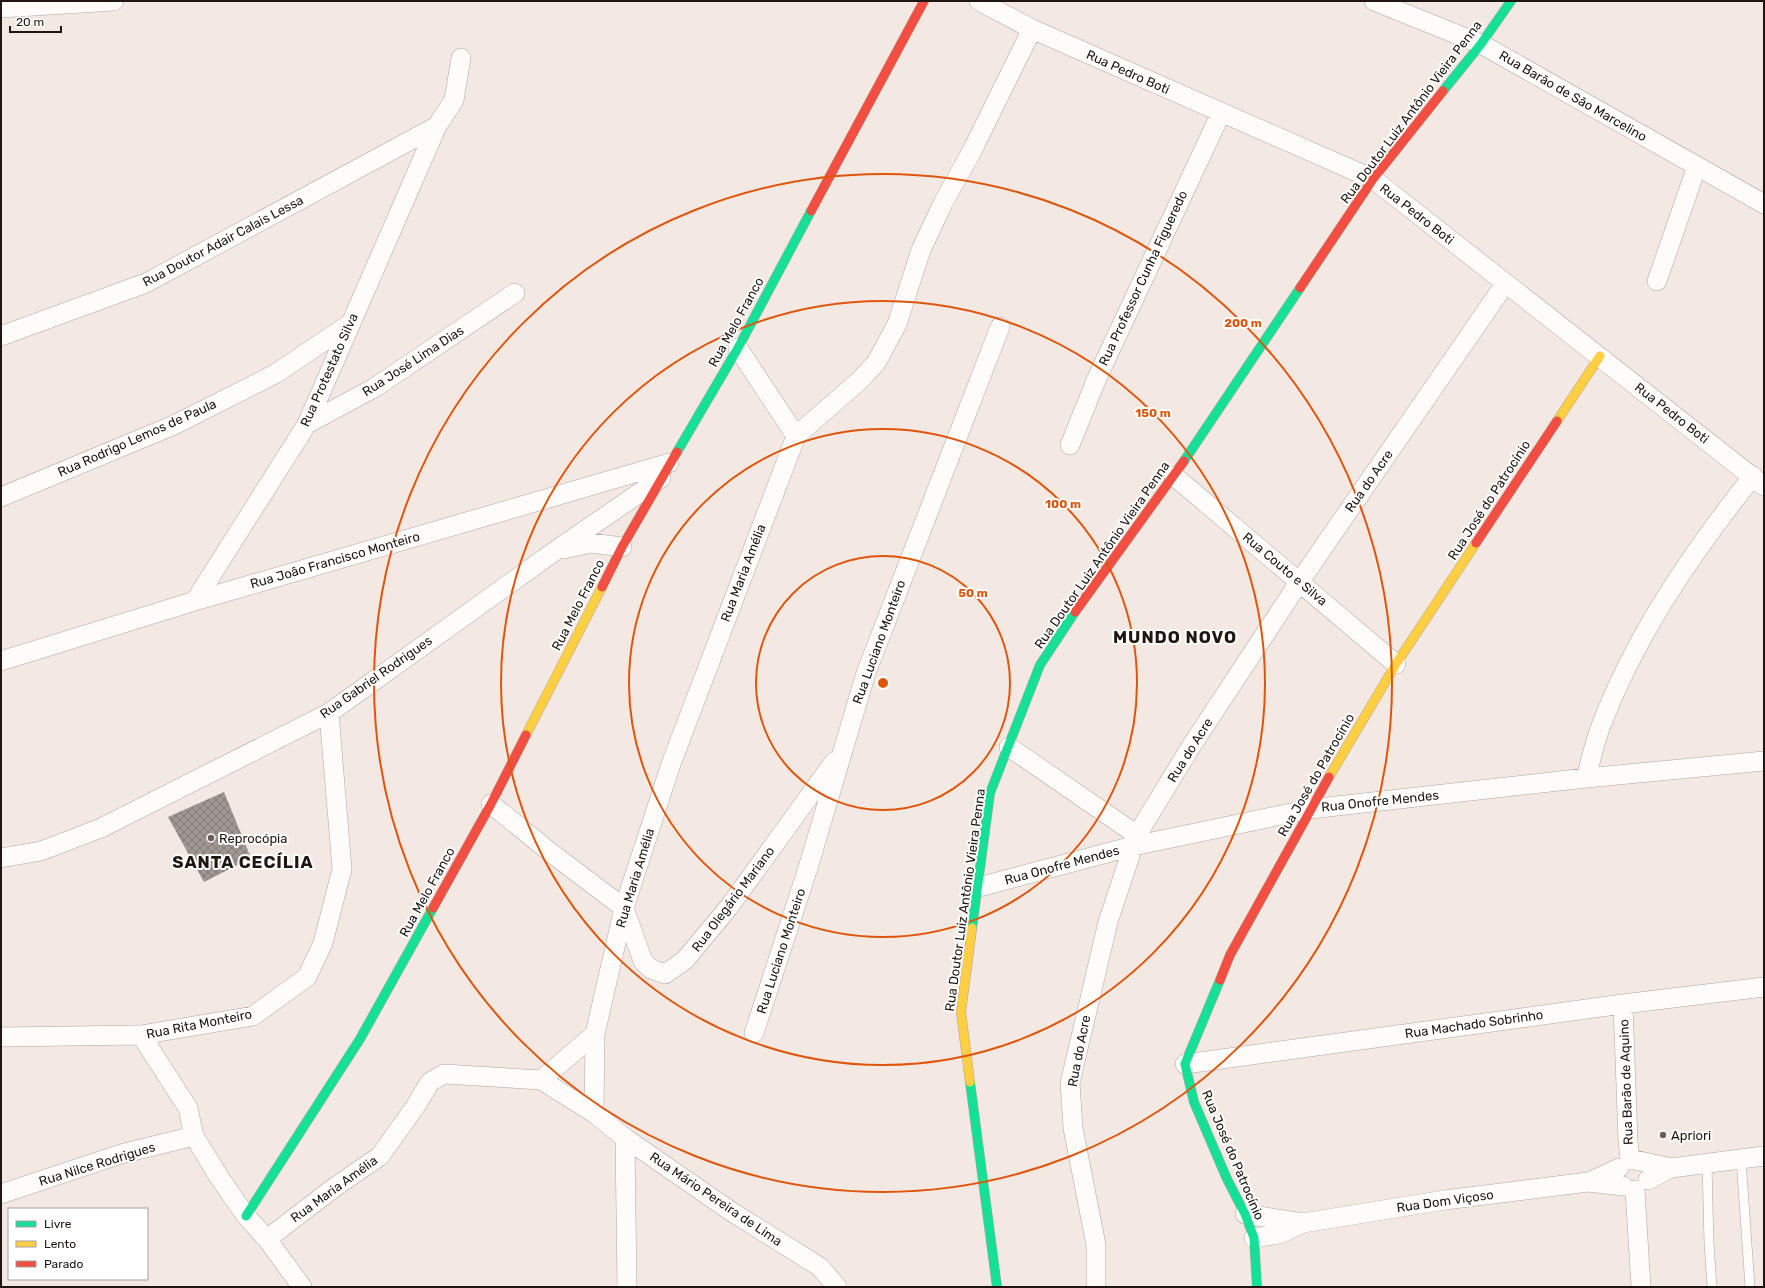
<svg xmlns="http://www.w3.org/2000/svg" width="1765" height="1288" font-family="Rubik,sans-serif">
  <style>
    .building { fill: url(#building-cross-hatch) }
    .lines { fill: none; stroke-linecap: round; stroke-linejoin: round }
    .lane-casing { stroke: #b0a5a1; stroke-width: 10 }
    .street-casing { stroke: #b0a5a1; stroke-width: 20 }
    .fast-casing { stroke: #b0a5a1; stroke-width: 10 }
    .slow-casing { stroke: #b0a5a1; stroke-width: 10 }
    .jam-casing { stroke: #b0a5a1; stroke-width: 10 }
    .lane { stroke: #fdfcfb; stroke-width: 9 }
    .street { stroke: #fdfcfb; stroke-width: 19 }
    .fast { stroke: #16e098; stroke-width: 9 }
    .slow { stroke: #ffcf43; stroke-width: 9 }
    .jam { stroke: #f24e42; stroke-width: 9 }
    .ring { fill: none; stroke: #de560c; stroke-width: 2 }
    .poi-dot { fill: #6a605a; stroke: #fff; stroke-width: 1.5 }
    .labels { text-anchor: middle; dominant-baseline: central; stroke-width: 4; stroke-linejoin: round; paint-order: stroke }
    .street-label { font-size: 13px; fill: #1f1611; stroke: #fff }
    .poi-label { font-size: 13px; fill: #1f1611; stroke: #fff; text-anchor: start }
    .district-label { font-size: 17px; font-weight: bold; letter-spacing: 1px; fill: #1f1611; stroke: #fff }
    .centre { fill: #de560c; stroke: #fff; stroke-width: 2 }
    .ring-label { font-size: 12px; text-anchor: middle; font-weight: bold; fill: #de560c; stroke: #fff; stroke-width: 4; stroke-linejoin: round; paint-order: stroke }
  </style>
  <defs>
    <pattern id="building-cross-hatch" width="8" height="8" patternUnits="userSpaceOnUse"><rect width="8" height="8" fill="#a09792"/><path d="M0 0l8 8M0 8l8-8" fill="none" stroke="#827a76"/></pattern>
  </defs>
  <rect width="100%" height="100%" fill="#f4e8e2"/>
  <path class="building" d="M224 792 251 858 204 882 168 817Z"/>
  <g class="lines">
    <g class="lane-casing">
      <path id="lane" d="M1741 1159 1750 1287
        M1707 1164 1709 1243 1712 1287"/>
    </g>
    <g class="street-casing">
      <path id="street" d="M979 1 1032 29 1373 179 1764 486
        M1374 1 1481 44 1764 204
        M1 8 114 1
        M1657 281 1697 166
        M1 336 146 283 437 126
        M738 348 796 436
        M307 424 374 388 515 293
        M1070 445 1097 378 1221 113
        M1174 476 1396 664
        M1 497 174 425 275 374 351 323
        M564 549 591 543 622 547
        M195 601 307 424 437 126 454 100 461 58
        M1 661 195 601 669 463
        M1009 747 1137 835
        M1586 778C1590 763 1594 746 1599 731 1634 637 1691 554 1753 476
        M491 804 550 852 624 908 643 961 651 969 665 974 685 960 729 907 834 762
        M1 858 41 851 101 828 329 713 555 551 661 478
        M979 887 1133 846 1310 809 1586 778 1764 761
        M1623 1004 1628 1141 1630 1160
        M754 1033 808 868 866 673 1000 327
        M141 1035 188 1108 194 1136 219 1177 246 1216 267 1239 302 1287
        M1 1037 141 1035 253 1016 307 977 323 943 342 869 329 713
        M1185 1064 1623 1004 1764 987
        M541 1080 594 1113 625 1138 732 1212 820 1267 837 1287
        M594 1113 595 1034 624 908 671 764 796 436 859 381 876 363 897 324 921 250 943 203 972 151 1032 29
        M625 1138 627 1287
        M1635 1160 1671 1168
        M1648 1180 1671 1168 1764 1156
        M1589 1182 1619 1168
        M1635 1190 1641 1287
        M1 1194 121 1154 194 1136
        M1245 1214 1303 1223 1445 1200 1588 1182 1623 1186
        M1254 1238 1279 1234 1303 1223
        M267 1239 335 1187 380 1156 415 1107 430 1082 444 1074 541 1080 595 1034
        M1096 1287V1245L1073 1128 1070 1083 1108 922 1137 835 1192 745 1300 581 1505 284"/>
    </g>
    <g class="fast-casing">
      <path id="fast" d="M1443 91 1481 44 1511 1
        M677 452 738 348 811 211
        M1184 461 1300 288
        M972 928 990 793 1040 665 1075 612
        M1220 980 1185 1064 1194 1102 1227 1179 1245 1214 1254 1238 1257 1287
        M970 1082 997 1287
        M246 1216 360 1039 433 908"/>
    </g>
    <g class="slow-casing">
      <path id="slow" d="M1557 421 1600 356
        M526 735 602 587
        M1329 777 1396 664 1476 543
        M970 1082 961 1012 972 928"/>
    </g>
    <g class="jam-casing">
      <path id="jam" d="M811 211 924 1
        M1300 288 1373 179 1443 91
        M1476 543 1557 421
        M602 587 622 547 677 452
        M1075 612 1184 461
        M433 908 491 804 526 735
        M1220 980 1230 955 1329 777"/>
    </g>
    <use href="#lane" class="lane"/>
    <use href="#street" class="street"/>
    <use href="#fast" class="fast"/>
    <use href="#slow" class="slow"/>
    <use href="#jam" class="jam"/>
  </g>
  <g class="ring">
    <circle cx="883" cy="683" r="127"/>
    <circle cx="883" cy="683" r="254"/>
    <circle cx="883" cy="683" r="382"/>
    <circle cx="883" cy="683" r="509"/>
  </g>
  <g class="poi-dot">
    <circle cx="211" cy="838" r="4"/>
    <circle cx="1663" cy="1135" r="4"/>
  </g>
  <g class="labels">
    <g class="street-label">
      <text transform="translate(1128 72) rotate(24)">Rua Pedro Boti</text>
      <text transform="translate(1573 96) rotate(30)">Rua Barão de São Marcelino</text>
      <text transform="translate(1411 112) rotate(-53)">Rua Doutor Luiz Antônio Vieira Penna</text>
      <text transform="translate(1417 214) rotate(38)">Rua Pedro Boti</text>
      <text transform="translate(223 241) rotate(-28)">Rua Doutor Adair Calais Lessa</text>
      <text transform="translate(1143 278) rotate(-65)">Rua Professor Cunha Figueredo</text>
      <text transform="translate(736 322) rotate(-61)">Rua Melo Franco</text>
      <text transform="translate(413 361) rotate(-33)">Rua José Lima Dias</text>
      <text transform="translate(329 370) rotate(-66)">Rua Protestato Silva</text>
      <text transform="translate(1672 413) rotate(38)">Rua Pedro Boti</text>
      <text transform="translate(137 438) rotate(-24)">Rua Rodrigo Lemos de Paula</text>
      <text transform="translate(1369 481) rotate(-55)">Rua do Acre</text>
      <text transform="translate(1489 500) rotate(-57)">Rua José do Patrocínio</text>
      <text transform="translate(1102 555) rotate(-55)">Rua Doutor Luiz Antônio Vieira Penna</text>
      <text transform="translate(335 560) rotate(-16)">Rua João Francisco Monteiro</text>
      <text transform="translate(1285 569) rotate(40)">Rua Couto e Silva</text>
      <text transform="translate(743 573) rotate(-69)">Rua Maria Amélia</text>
      <text transform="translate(578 605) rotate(-63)">Rua Melo Franco</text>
      <text transform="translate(879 642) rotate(-70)">Rua Luciano Monteiro</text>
      <text transform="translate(376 677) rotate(-35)">Rua Gabriel Rodrigues</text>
      <text transform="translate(1190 750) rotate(-58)">Rua do Acre</text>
      <text transform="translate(1316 775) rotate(-60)">Rua José do Patrocínio</text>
      <text transform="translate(1380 801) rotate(-6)">Rua Onofre Mendes</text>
      <text transform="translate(1062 865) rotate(-15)">Rua Onofre Mendes</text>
      <text transform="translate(635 878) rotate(-73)">Rua Maria Amélia</text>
      <text transform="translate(427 892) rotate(-61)">Rua Melo Franco</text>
      <text transform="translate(733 899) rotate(-53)">Rua Olegário Mariano</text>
      <text transform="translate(965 900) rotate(-82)">Rua Doutor Luiz Antônio Vieira Penna</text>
      <text transform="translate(781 951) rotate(-72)">Rua Luciano Monteiro</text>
      <text transform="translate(199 1024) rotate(-11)">Rua Rita Monteiro</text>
      <text transform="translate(1474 1024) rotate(-8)">Rua Machado Sobrinho</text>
      <text transform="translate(1079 1051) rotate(-79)">Rua do Acre</text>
      <text transform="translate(1626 1082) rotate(-92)">Rua Barão de Aquino</text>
      <text transform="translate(1233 1155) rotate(67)">Rua José do Patrocínio</text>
      <text transform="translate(97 1164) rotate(-17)">Rua Nilce Rodrigues</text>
      <text transform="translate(334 1189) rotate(-36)">Rua Maria Amélia</text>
      <text transform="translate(716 1199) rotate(34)">Rua Mário Pereira de Lima</text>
      <text transform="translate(1445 1201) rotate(-8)">Rua Dom Viçoso</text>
    </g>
    <g class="poi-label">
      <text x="219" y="838">Reprocópia</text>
      <text x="1671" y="1135">Apriori</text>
    </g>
    <g class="district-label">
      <text x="1175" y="637">MUNDO NOVO</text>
      <text x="243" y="862">SANTA CECÍLIA</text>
    </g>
  </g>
  <circle cx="883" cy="683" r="6" class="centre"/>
  <g class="ring-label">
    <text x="1243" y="327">200 m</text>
    <text x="1153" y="417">150 m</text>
    <text x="1063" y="508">100 m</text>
    <text x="973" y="597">50 m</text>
  </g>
  <rect width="1765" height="1288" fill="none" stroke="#1f1611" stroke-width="4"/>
  <rect x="8" y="1208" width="140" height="72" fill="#ffffff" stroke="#a5a2a0"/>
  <rect x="16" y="1221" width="20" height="6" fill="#16e098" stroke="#a5a2a0"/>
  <text x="44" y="1228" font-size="12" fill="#1f1611">Livre</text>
  <rect x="16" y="1241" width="20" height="6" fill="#ffcf43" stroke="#a5a2a0"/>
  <text x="44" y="1248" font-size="12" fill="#1f1611">Lento</text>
  <rect x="16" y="1261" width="20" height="6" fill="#f24e42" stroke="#a5a2a0"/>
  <text x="44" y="1268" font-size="12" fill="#1f1611">Parado</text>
  <path d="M10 26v6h51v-6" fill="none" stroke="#1f1611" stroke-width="2"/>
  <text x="16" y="26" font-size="12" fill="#1f1611" stroke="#ffffff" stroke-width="3" paint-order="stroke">20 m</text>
</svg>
